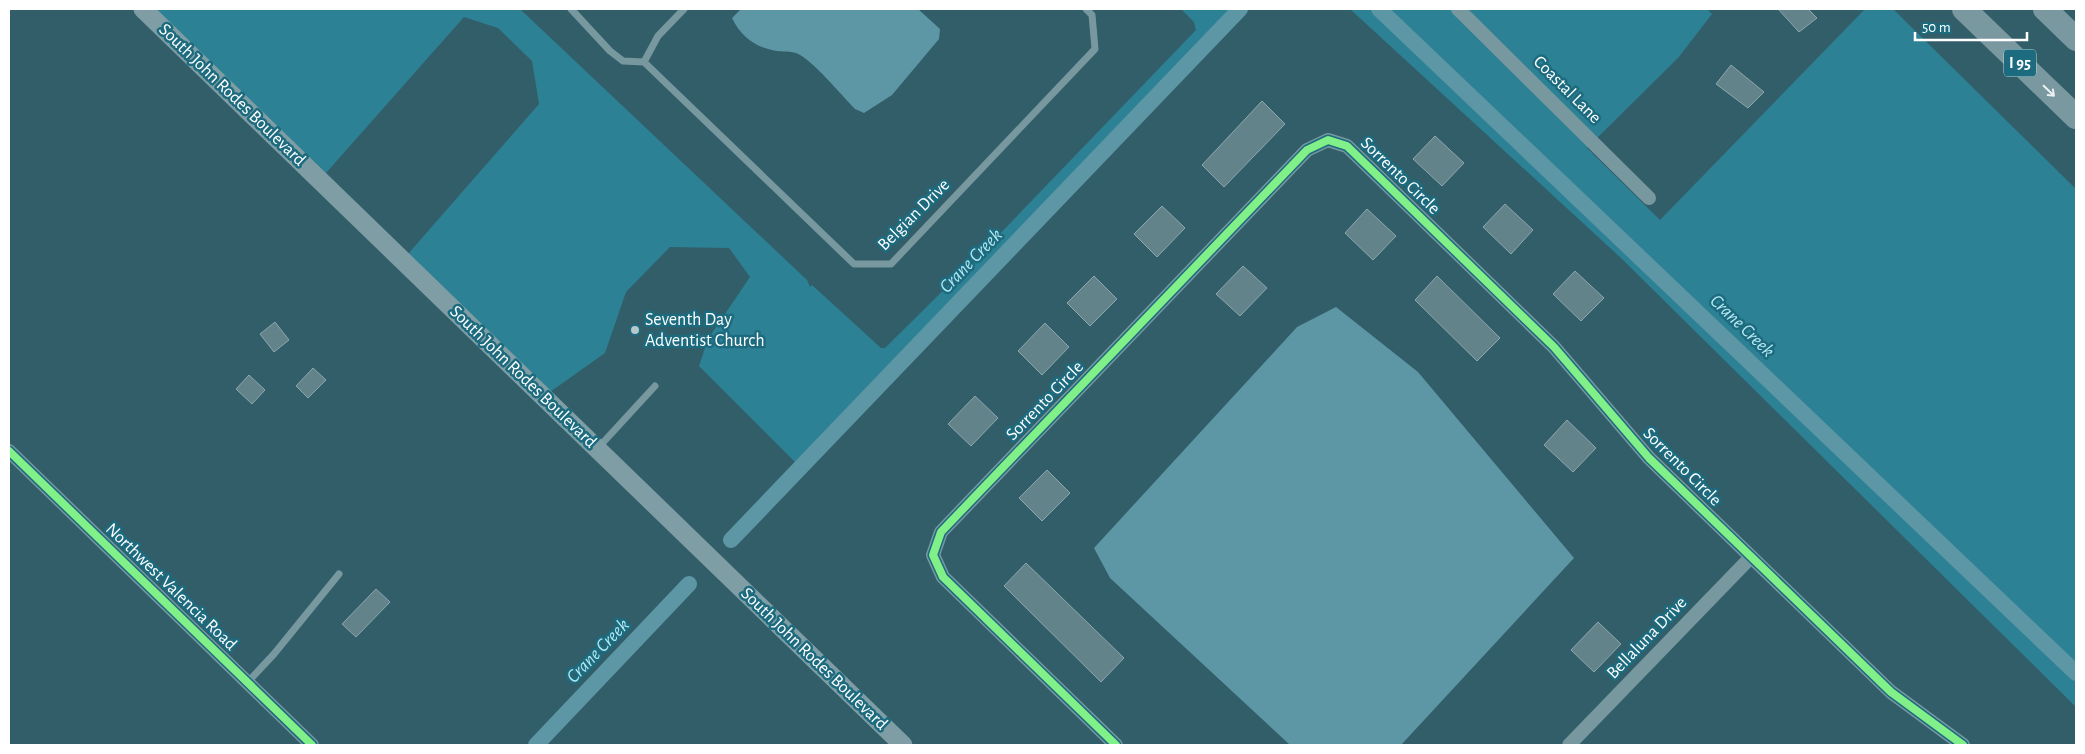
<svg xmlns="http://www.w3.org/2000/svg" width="2085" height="754" font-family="'Alegreya Sans',sans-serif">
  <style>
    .green { fill: #2d8195 }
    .water { fill: #5d96a4 }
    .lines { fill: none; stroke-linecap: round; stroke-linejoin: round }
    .canal { stroke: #5d96a4; stroke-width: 16 }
    .building { fill: #63838b; stroke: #8ca7ae }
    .lane { stroke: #78989f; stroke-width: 7 }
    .street { stroke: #78989f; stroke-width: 14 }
    .secondary { stroke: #7e9da4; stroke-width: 19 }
    .highway { stroke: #79989f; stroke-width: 24 }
    .cycleway-casing { stroke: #1c6b7f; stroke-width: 11 }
    .cycleway { stroke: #82f089; stroke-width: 8 }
    .oneway { stroke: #ebf0f1 }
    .poi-dot { fill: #b7c7ca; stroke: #1c6b7f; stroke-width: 2 }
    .labels { text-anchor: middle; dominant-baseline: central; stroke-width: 5; stroke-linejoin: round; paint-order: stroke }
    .shield { fill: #1c6b7f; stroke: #bbd3d9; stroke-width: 1 }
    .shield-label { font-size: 16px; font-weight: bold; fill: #fff }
    .street-label { font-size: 18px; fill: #fff; stroke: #1c6b7f }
    .poi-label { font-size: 18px; fill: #fff; stroke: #1c6b7f; text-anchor: start }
    .water-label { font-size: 19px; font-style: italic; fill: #b3e7f2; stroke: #1c6b7f }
  </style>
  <rect width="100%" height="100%" fill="#325e69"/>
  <path class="green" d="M154 9H520L807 280 810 287 812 285 881 348H885L992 242 1196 30 1194 22 1181 9H1237L1195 58 797 464 699 366 708 339 750 277 729 248 670 247 626 292 605 353 550 392 408 254 539 104 532 61 498 28 464 17 326 173Z
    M1350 9H1707L1712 14 1678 58 1587 148 1660 220 1865 9H1893L2076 189V707L1621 258Z"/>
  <path class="water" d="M741 9H918L940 29 939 39 892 95 864 113 855 109C842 96 812 59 796 53 790 51 783 52 777 51 756 48 741 37 732 18Z
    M1336 307 1418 372 1574 558 1401 745H1290L1110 578 1094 548 1297 327Z"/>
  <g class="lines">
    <path class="canal" d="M1379 9 2076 673
      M731 540 1240 9
      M536 745 689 584"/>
  </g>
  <path class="building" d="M1778 9H1808L1817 18 1799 32Z
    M1731 65 1764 92 1748 108 1716 84Z
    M1262 101 1285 124 1224 187 1202 165Z
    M1435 136 1464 163 1442 186 1413 159Z
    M1505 204 1533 230 1511 254 1483 227Z
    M1162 206 1185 228 1157 257 1134 234Z
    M1367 209 1396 236 1373 260 1345 233Z
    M1243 266 1267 288 1240 316 1216 294Z
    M1575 271 1604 298 1581 321 1553 294Z
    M1094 276 1117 299 1090 326 1067 303Z
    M1437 276 1500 338 1477 361 1415 300Z
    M275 322 289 340 274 352 260 334Z
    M1045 323 1069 347 1042 375 1018 351Z
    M313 368 326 380 308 398 296 386Z
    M249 375 265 390 252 404 236 389Z
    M975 396 998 418 971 446 948 424Z
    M1567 420 1596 448 1573 472 1544 445Z
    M1047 470 1070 493 1042 521 1019 498Z
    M1026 563 1124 658 1101 682 1004 586Z
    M376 589 390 602 356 637 342 624Z
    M1598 622 1621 644 1594 672 1571 650Z"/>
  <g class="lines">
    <path class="lane" d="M571 9 610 51 623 61 644 62
      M684 9 658 36 644 62 854 264H891L1095 49 1092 15 1086 9
      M598 448 655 386
      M247 683 274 654 339 574"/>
    <path class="street" d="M1458 9 1649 198
      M9 451 312 745
      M1116 745 943 577 933 555 941 532 1307 150 1328 140 1347 146 1554 347 1649 458 1891 692 1963 745
      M1569 745 1751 557"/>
    <path class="secondary" d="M143 9 903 745"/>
    <path class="highway" d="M1964 9 2076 117
      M2045 9 2076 39"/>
    <g class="cycleway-casing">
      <path id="cycleway" d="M9 451 312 745
        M1116 745 943 577 933 555 941 532 1307 150 1328 140 1347 146 1554 347 1649 458 1891 692 1963 745"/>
    </g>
    <use href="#cycleway" class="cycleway"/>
  </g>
  <defs><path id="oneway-shaft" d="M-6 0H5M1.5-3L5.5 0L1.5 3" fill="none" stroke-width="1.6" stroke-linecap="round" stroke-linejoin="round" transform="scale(1.25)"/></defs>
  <use class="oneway" href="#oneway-shaft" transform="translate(2049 91) rotate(44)"/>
  <circle class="poi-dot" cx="635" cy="330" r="5"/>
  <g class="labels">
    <rect class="shield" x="2004" y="49.5" width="32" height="27" rx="4"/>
    <g class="shield-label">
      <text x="2020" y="63">I 95</text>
    </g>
    <g class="street-label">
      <text transform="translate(1567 90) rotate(45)">Coastal Lane</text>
      <text transform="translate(232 95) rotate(44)">South John Rodes Boulevard</text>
      <text transform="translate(1400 176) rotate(44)">Sorrento Circle</text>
      <text transform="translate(914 215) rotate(-45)">Belgian Drive</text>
      <text transform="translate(523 377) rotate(44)">South John Rodes Boulevard</text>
      <text transform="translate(1045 401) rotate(-46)">Sorrento Circle</text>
      <text transform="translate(1682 467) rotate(45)">Sorrento Circle</text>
      <text transform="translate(171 587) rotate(44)">Northwest Valencia Road</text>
      <text transform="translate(1647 638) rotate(-46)">Bellaluna Drive</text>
      <text transform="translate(814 659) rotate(44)">South John Rodes Boulevard</text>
    </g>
    <g class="poi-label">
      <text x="645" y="320">Seventh Day<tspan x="645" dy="21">Adventist Church</tspan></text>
    </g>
    <g class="water-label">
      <text transform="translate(971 261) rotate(-46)">Crane Creek</text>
      <text transform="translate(1742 326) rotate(44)">Crane Creek</text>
      <text transform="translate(598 651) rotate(-46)">Crane Creek</text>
    </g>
  </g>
  <rect width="2085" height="754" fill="none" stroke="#ffffff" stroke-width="20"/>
  <path d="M1915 32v8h112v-8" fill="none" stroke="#ffffff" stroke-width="2.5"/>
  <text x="1922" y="32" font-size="15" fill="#ffffff" stroke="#1c6b7f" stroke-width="4" paint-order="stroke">50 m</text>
</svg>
